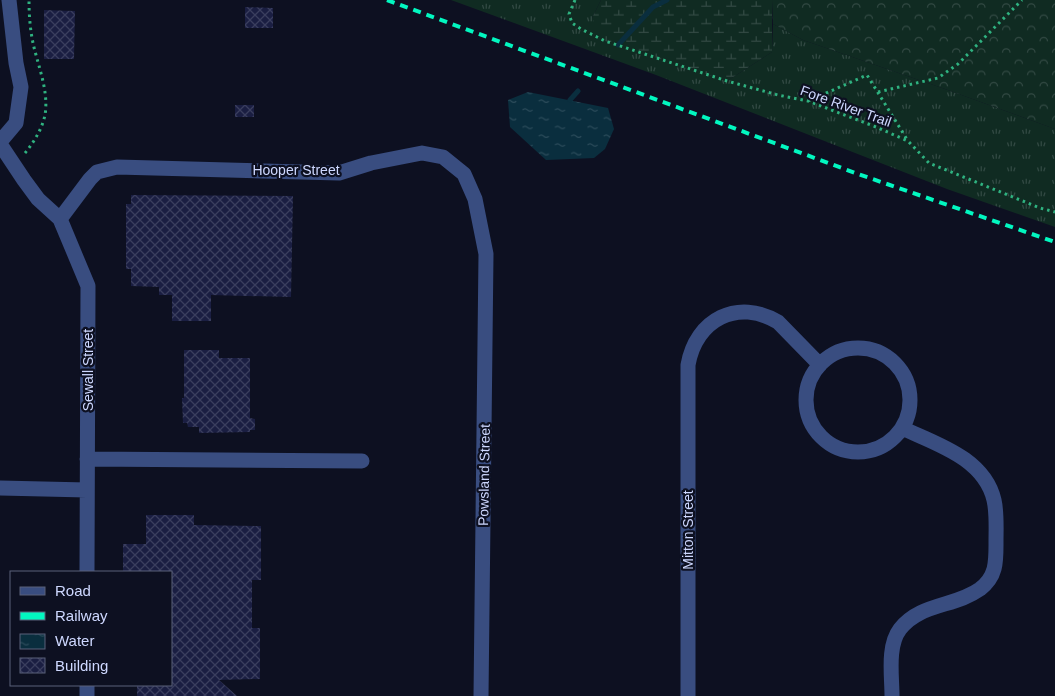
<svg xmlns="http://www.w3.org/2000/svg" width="1055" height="696" font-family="Arial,sans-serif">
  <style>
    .grass { fill: url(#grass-tufts) }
    .forest { fill: url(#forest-crowns) }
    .wetland { fill: url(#wetland-marsh) }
    .water { fill: url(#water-ripples) }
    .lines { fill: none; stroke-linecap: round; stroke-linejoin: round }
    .stream { stroke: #0a2e3e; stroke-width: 5 }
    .building { fill: url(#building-cross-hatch) }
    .path { stroke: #2fb280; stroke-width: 3; stroke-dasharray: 2.5 4; stroke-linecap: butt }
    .minor { stroke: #394d80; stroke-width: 15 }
    .rail { stroke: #02f7c0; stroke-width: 4; stroke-dasharray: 8 6; stroke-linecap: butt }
    .labels { text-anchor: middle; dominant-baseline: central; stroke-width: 4.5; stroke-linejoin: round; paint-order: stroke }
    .street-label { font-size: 14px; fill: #ced8ff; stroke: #0d1021 }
  </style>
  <defs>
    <pattern id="grass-tufts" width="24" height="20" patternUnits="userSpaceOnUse" patternTransform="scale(1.25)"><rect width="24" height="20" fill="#102b22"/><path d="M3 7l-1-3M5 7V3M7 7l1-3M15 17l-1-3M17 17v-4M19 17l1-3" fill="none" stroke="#324943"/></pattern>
    <pattern id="forest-crowns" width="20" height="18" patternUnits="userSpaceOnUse" patternTransform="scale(1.25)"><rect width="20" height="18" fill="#102b22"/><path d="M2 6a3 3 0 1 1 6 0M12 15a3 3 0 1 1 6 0" fill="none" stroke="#324943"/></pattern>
    <pattern id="wetland-marsh" width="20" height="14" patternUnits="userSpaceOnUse" patternTransform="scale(1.25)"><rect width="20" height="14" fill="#102b22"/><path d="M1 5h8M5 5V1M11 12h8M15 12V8" fill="none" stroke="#324943"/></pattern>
    <pattern id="water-ripples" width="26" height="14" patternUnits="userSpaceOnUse" patternTransform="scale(1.25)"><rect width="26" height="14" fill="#0a2e3e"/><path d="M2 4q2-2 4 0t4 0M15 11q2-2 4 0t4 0" fill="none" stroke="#2c4c5b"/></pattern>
    <pattern id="building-cross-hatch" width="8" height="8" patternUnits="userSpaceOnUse" patternTransform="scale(1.25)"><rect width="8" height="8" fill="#1a1e42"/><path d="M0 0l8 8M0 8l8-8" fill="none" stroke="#3a3e5e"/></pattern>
  </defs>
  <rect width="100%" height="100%" fill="#0d1021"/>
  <path class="grass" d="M451 0H601L592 18 727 81 772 52 773 24 803 40 945 89 1055 129V227L947 189 656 75Z"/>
  <path class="forest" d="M772 0H1055V129L945 89 803 40 773 24Z"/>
  <path class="wetland" d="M601 0H772V52L727 81 605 41 592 18Z"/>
  <path class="water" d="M528 92 608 108 614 129 605 149 594 158 546 160 510 127 508 100Z"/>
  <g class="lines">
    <path class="stream" d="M618 45 653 7 667 0
      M570 100 578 91"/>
  </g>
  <path class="building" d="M245 7 273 8V28H245Z
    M44 10 75 11 74 59H44Z
    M235 105H254V117H235Z
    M131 195 293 196 291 297 211 295V321H172V295H159V287L131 286V269H126V204H131Z
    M184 350H219V358H250V418L255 419V430H250V432L199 433V427H188L187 423H183L182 398H184Z
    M146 515H194V525L261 526V580H252V628H260V679L219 680 237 696H137V685H171V572H123V544H146Z"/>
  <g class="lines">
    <path class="path" d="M575 0 569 14 572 23 581 29 605 41 727 81 778 95 808 101 876 127 908 141 929 163 1040 208 1055 212
      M878 92 938 78 958 64 1022 0
      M808 101 867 75 908 141
      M25 153C34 142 42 129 45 115 49 91 38 66 33 43 30 29 29 14 29 0"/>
    <path class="minor" d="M0 142 16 123 21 87 16 63 9 0
      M0 144 24 180 38 199 60 219 88 286 87 572
      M60 219 90 179 97 172 117 167 339 173 371 163 422 153 443 157 464 174 475 199 486 254 481 696
      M806 400a52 52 0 1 1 104 0a52 52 0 1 1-104 0Z
      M87 459 362 461
      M0 488 87 490
      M87 685V696
      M688 696V365C696 319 738 298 778 322L820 365
      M892 696C892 676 887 646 900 629 920 603 955 607 980 589 997 576 996 561 996 541 996 528 997 513 994 500 984 458 936 444 902 428"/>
    <path class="rail" d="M387 0 858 174 1055 242"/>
  </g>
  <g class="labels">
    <g class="street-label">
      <text transform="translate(846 106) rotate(20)">Fore River Trail</text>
      <text x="296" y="170">Hooper Street</text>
      <text transform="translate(88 370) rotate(-90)">Sewall Street</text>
      <text transform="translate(484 475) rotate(-89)">Powsland Street</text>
      <text transform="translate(688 530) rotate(-90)">Mitton Street</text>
    </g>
  </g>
  <rect x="10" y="571" width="162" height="115" fill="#0d1021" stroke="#5a607a"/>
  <rect x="20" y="587" width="25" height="8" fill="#394d80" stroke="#5a607a"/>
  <text x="55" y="596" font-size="15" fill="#ced8ff">Road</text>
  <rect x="20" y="612" width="25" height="8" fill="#02f7c0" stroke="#5a607a"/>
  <text x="55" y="621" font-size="15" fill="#ced8ff">Railway</text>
  <rect x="20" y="634" width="25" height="15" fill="url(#water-ripples)" stroke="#5a607a"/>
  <text x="55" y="646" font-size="15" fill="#ced8ff">Water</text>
  <rect x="20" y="658" width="25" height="15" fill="url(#building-cross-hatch)" stroke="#5a607a"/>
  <text x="55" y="671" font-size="15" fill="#ced8ff">Building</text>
</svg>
